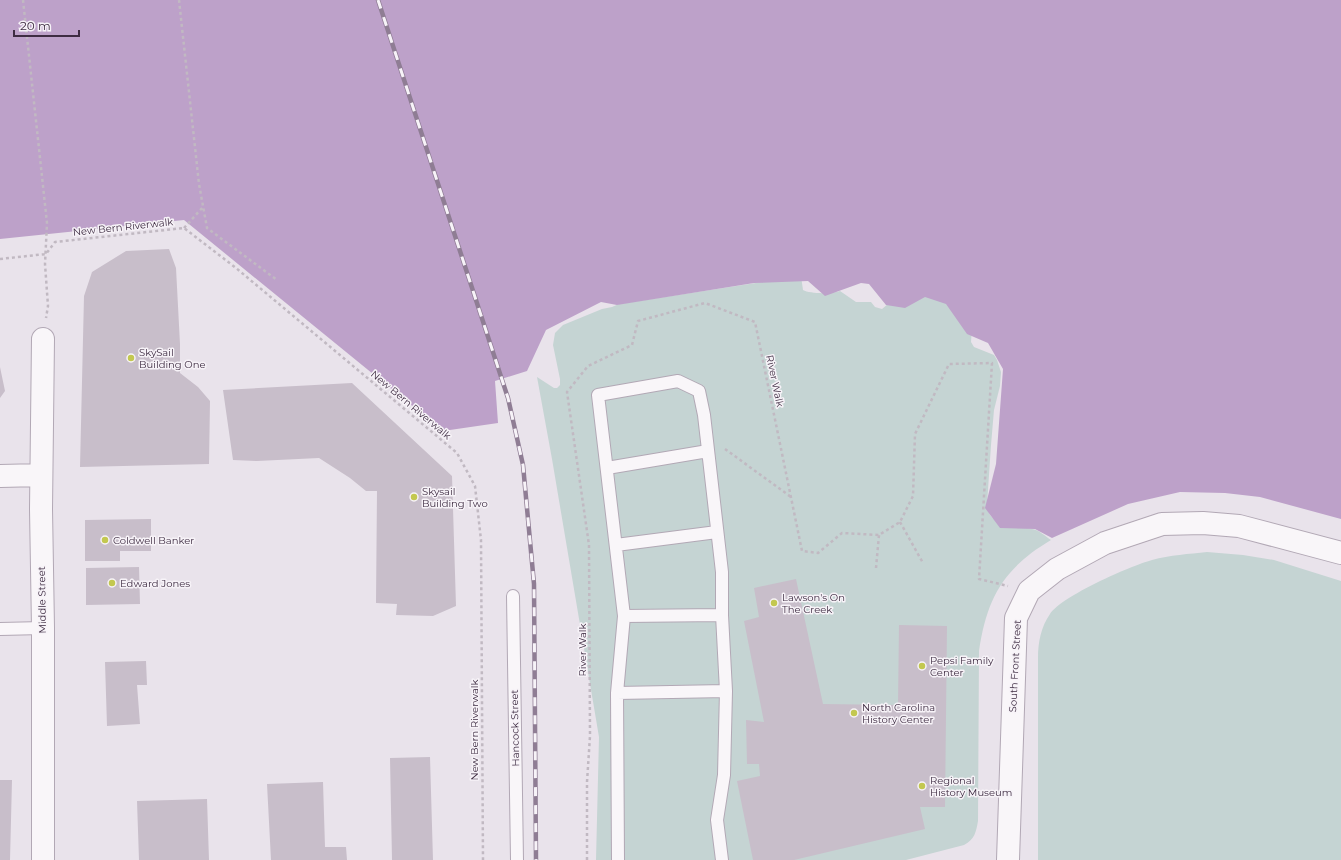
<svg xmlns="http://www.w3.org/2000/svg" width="1341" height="860" font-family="Montserrat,sans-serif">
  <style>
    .green { fill: #c5d4d3 }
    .water { fill: #bda1c9 }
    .building { fill: #c8beca }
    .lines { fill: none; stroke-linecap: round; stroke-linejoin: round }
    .lane-casing { stroke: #b2a8b5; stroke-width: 14 }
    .street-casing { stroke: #b2a8b5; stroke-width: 24 }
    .path { stroke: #c1b9c2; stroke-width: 2.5; stroke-dasharray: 3 3; stroke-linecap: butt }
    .lane { stroke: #f9f6f9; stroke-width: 12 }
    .street { stroke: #f9f6f9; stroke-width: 22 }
    .rail-casing { stroke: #8f7d94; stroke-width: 4.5 }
    .rail { stroke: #f7f3f8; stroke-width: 3; stroke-dasharray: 9; stroke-linecap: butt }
    .poi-dot { fill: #c3c850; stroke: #f7f3f8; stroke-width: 1.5 }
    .labels { text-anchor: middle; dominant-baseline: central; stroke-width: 3; stroke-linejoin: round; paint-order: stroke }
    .street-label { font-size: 10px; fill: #3e2c42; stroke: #f7f3f8 }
    .poi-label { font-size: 10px; fill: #3e2c42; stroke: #f7f3f8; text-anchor: start }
  </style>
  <rect width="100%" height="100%" fill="#e9e3eb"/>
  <path class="green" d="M801 276 803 290C810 294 832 294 840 291L856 302H871L875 307 882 309 888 304 885 289 974 298 971 342 974 347 994 355 997 360 1001 372 1000 386 994 410 991 445 987 505C989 528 1015 525 1032 529 1039 530 1045 536 1051 540 1004 568 987 597 979 651L978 821C976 832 975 839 964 845L906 860H596L599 737 552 459 537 377 554 388H557L560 385V379L553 345 555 333 563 325 602 309 612 307 619 304Z
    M1207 552 1243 555 1274 560 1341 581V860H1038V658C1038 642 1041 627 1050 614 1062 596 1130 566 1152 560 1170 555 1189 554 1207 552Z"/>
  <path class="water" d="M0 0H1341V519L1260 497 1225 493 1180 492 1128 504 1052 538 1035 529 1000 528 985 508 996 464 1003 369 988 343 967 334 946 304 925 297 905 308 886 305 869 284 861 283 825 296 808 281 754 283 617 305 601 302 546 330 527 371 495 381 498 423 443 431 184 220 0 239Z"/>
  <path class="building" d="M169 249 176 268 180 344V373L198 387 210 401 209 464 80 467 84 296 92 272 126 251Z
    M0 367 5 391 0 398Z
    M352 383 452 476 456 606 433 616 396 615 397 604 376 603 377 491H366L350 478 319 458 257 461 233 460 223 390Z
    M151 519V551H120V561H85V520Z
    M139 567 140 604 86 605V568Z
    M796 579 823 704 898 705 899 625 947 626 945 807H920L925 829 794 860H753L737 781 760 776 759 764H747L746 720 764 722 744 621 759 617 754 588Z
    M146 661 147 685H137L140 724 107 726 105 662Z
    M430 757 433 860H392L390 758Z
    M0 780H12L10 860H0Z
    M323 782 325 847H346L347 860H271L267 784Z
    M207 799 209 860H139L137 801Z"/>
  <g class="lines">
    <g class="lane-casing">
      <path id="lane" d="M607 468 708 451
        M616 545 717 532
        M513 596 517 860
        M624 616 722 615
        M0 629 43 628
        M617 693 726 691 722 615V572L704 415 699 391 678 381 598 395 624 616 617 693 618 860
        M722 860 717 820 724 775 726 691"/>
    </g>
    <g class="street-casing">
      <path id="street" d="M43 339 41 509 43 628V860
        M0 476 41 475
        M1008 860 1016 618 1029 591 1057 569 1105 543 1162 524 1203 523 1239 526 1341 553"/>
    </g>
    <path class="path" d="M23 0 47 223 45 264 48 306 46 318
      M179 0 199 184 207 228 277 280
      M184 228 203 207
      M0 259 46 254 55 242 184 228 236 268 457 453 475 486 481 540 483 860
      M725 449 791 497
      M900 522 923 563
      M876 568 879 535
      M587 860V782L590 736 589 545 567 392 588 366 632 345 638 321 705 303 755 322 802 551 818 553 842 533 879 535 900 522 913 496 915 434 949 364 992 363 979 579 1008 586"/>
    <use href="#lane" class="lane"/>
    <use href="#street" class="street"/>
    <g class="rail-casing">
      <path id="rail" d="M378 0 508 398 523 465 534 584 536 860"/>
    </g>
    <use href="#rail" class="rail"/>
  </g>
  <g class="poi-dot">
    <circle cx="131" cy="358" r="4"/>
    <circle cx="414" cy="497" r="4"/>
    <circle cx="105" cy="540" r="4"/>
    <circle cx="112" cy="583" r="4"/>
    <circle cx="774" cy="603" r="4"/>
    <circle cx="922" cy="666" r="4"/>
    <circle cx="854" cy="713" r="4"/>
    <circle cx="922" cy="786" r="4"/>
  </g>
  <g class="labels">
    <g class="street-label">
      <text transform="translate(123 227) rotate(-6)">New Bern Riverwalk</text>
      <text transform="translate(775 381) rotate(78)">River Walk</text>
      <text transform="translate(411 405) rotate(40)">New Bern Riverwalk</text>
      <text transform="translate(42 600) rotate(-91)">Middle Street</text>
      <text transform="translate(582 650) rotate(-90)">River Walk</text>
      <text transform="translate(1015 666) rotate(-87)">South Front Street</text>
      <text transform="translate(515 728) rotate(-91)">Hancock Street</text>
      <text transform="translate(474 730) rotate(-90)">New Bern Riverwalk</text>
    </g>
    <g class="poi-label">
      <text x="139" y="352">SkySail<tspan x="139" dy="12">Building One</tspan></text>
      <text x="422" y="491">Skysail<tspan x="422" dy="12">Building Two</tspan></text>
      <text x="113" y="540">Coldwell Banker</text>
      <text x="120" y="583">Edward Jones</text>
      <text x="782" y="597">Lawson's On<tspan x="782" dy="12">The Creek</tspan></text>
      <text x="930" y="660">Pepsi Family<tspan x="930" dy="12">Center</tspan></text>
      <text x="862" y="707">North Carolina<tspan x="862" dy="12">History Center</tspan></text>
      <text x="930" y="780">Regional<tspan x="930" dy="12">History Museum</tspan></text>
    </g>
  </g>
  <path d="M14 30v6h65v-6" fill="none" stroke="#3e2c42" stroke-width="2"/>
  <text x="20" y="30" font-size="12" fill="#3e2c42" stroke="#f7f3f8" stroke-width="3" paint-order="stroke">20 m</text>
</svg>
